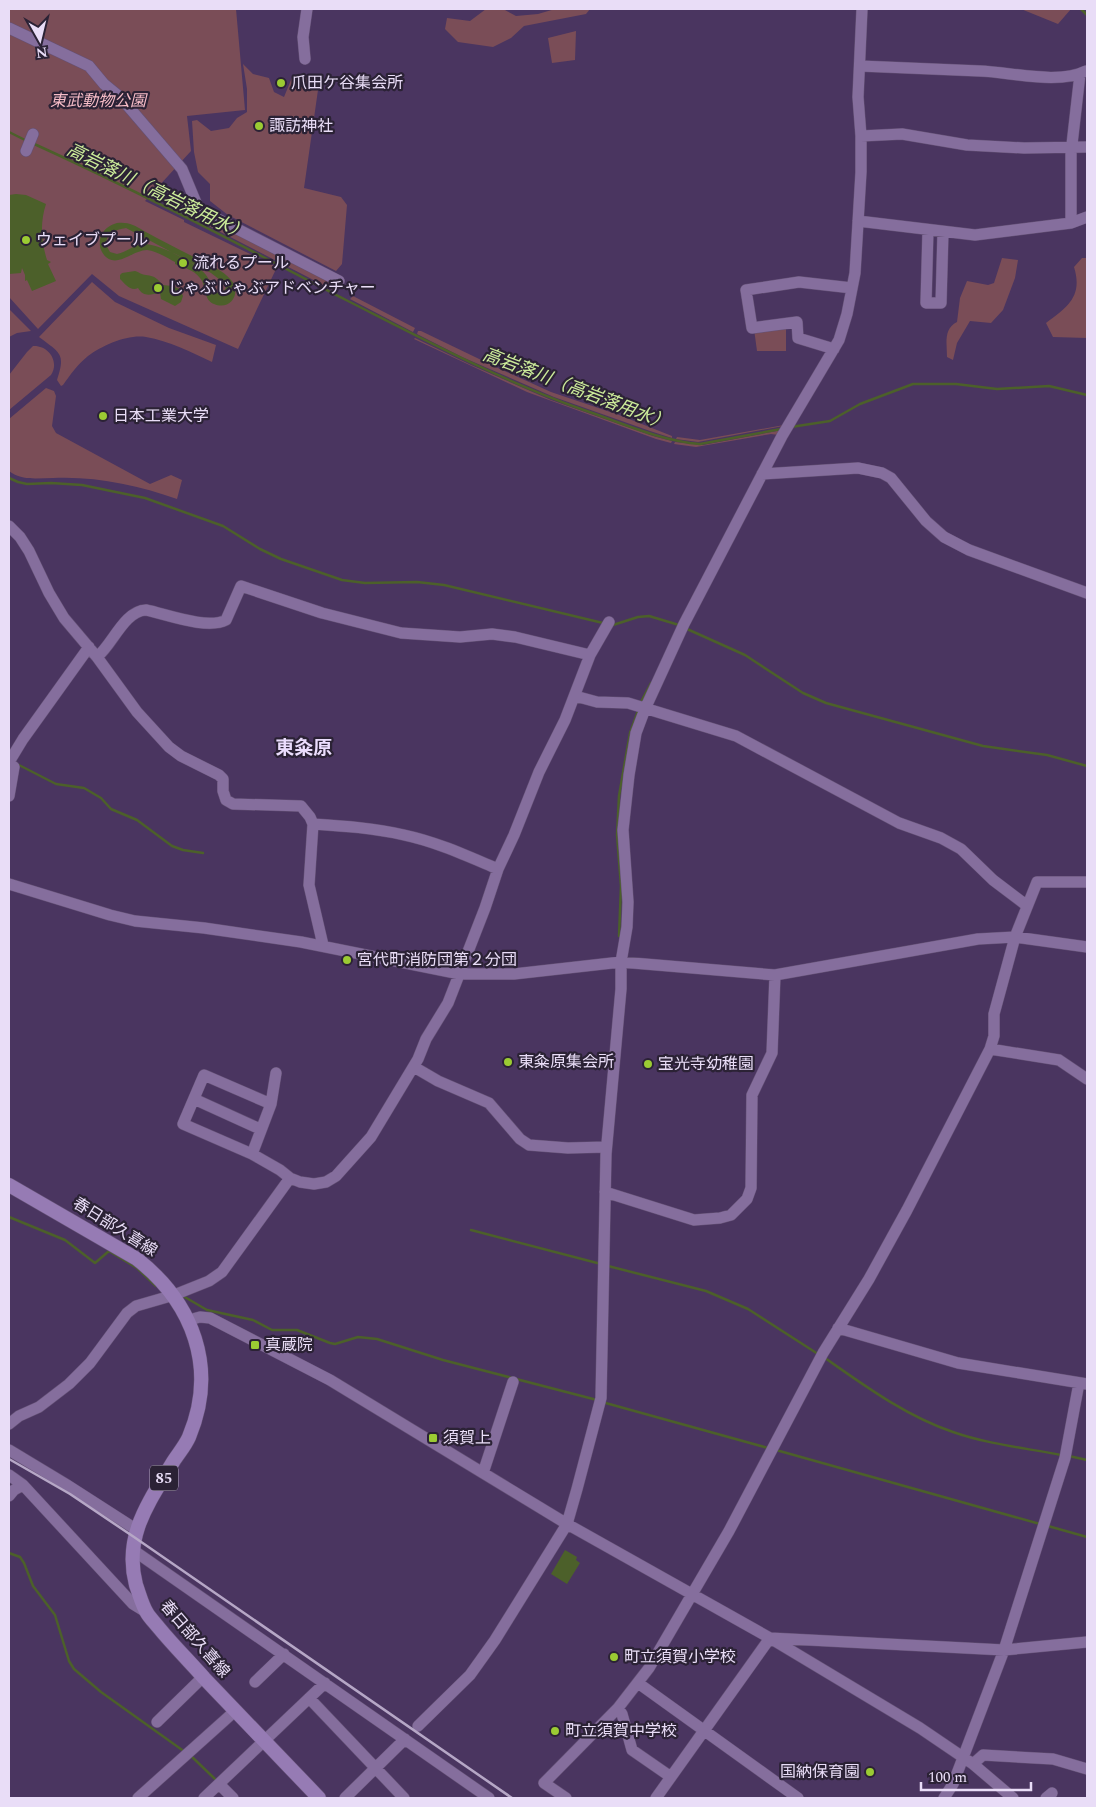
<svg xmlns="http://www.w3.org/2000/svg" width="1096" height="1807" font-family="Spectral,'Noto Sans JP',serif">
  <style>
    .green { fill: #7a4d57 }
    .water { fill: #4c602a; fill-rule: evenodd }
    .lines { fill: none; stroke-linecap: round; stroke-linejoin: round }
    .stream { stroke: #4c602a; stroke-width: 2.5 }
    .minor-casing { stroke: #645175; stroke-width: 12 }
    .major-casing { stroke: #645175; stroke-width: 15 }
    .minor { stroke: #856e9d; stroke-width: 11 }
    .major { stroke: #967bb4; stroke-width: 14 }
    .rail { stroke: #b6a7c6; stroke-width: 2.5 }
    .poi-dot { fill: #9bcb33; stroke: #2b2235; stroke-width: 2 }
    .labels { text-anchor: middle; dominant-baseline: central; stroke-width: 4.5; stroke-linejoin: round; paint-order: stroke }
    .shield { fill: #2b2235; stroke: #b0a5bd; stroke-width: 1 }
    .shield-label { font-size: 15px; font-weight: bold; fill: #e9ddf7 }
    .poi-label { font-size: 16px; fill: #e9ddf7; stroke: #2b2235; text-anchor: start }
    .park-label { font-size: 16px; font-style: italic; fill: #f6bcc7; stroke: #2b2235 }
    .street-label { font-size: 16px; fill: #e9ddf7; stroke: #2b2235 }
    .water-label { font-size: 18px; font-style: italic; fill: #ccec9a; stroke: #2b2235 }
    .quarter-label { font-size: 19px; font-weight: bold; fill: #ebddfd; stroke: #2b2235 }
  </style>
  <rect width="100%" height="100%" fill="#4a3560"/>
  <path class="green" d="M9 9H236L245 110 187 116 191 151 145 201 184 220V222L277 267 238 349 119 296 92 274 38 329 9 297Z
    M486 9H503L516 16 538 14 555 9H590L586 14 524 26 511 38 493 47 458 42 445 29 447 18 470 21Z
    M1021 9H1071L1058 24Z
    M576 31 575 60 552 63 548 38Z
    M243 64 253 74 269 78 274 92 284 97 293 75H312L319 83 304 188 341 197 347 205 342 264 336 271 228 215 210 201V184L198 172 194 152 192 121 197 120 211 131 229 128 237 118 247 112V89Z
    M202 217 335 285V288L333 290 199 221Z
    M1002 258 1018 260 1015 278 1003 310 991 323 970 321 957 343 953 360 947 357C947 344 943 329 957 322L960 298 967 281 988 285 994 283Z
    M1082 258H1087V338L1053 337 1046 323C1068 307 1083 296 1074 267Z
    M92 282 115 302 169 328 216 345 212 362C191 352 169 341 146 337 128 334 103 345 88 356 78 364 70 375 63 385L61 386 57 380C66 353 60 353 39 337Z
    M353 296 415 328 413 332 350 299Z
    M9 309 31 331 17 333 9 337Z
    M786 324V351H757L754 329Z
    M418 331H421L500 369 551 392 619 415 672 436V438L650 431 554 397 462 357 417 334Z
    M415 338 471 365 551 400 653 436 672 441 671 443 656 439 527 392 414 339Z
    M33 346C48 345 60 361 51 375L9 410V375L27 352Z
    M46 388 54 391 56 396 52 426 56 433 150 484 171 475 182 480 177 499C137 485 96 476 53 478 38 478 21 481 9 471V419Z
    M784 425 783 426 698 442 676 439 677 437 700 440Z
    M782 430 779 435 771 434 696 447 674 444 675 442 703 445Z"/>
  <path class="water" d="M16 194 26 195 46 204C40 222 41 241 47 260L51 262 48 264 56 281 32 291 27 280 25 281V275L22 268 21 273 9 274V195Z
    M117 223C129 222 134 225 144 231 162 241 180 250 198 259 209 265 223 270 231 280 242 292 231 311 214 304 203 300 207 286 200 278 193 269 184 268 175 264V262C167 258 157 251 147 250 132 250 114 272 102 252 99 247 99 239 102 234 106 227 111 225 117 223ZM126 228 211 273 224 283 226 288 222 293 215 292C211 287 210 280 206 275 197 263 158 243 143 244 133 245 127 252 117 254L110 252 106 245C106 233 115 230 126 228Z
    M135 271C139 272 142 275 146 275 156 276 157 279 163 285L172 286 180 289 183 296 181 302 175 306 161 299 160 293C151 294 144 298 138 288 131 292 125 284 120 279V275L122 273Z
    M565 1550 577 1557 576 1560 580 1563 567 1584 551 1574Z"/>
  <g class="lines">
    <path class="stream" d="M1081 9 1087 15
      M9 132 27 141
      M32 143C138 191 242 246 346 300 423 339 500 380 581 409 620 422 660 441 700 444L781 429
      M791 427 830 421 860 404 913 384H956L997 389 1049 386 1087 395
      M9 478 18 482 27 484 51 483 82 485 145 498 223 526 260 549 281 559 342 580 365 583 417 582 444 585 603 623
      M613 625 638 617 649 616 679 625 678 627
      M687 629 745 655 803 693 826 703 983 746 1047 755 1087 766
      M641 702 651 683
      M17 764 56 784 84 788 101 798 111 809 137 820 172 846 183 850 203 853
      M619 936 621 886 617 835 619 796 630 733 638 711
      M9 1217 65 1240 95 1263 109 1251 137 1268 156 1286
      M471 1230 601 1264
      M608 1266 706 1291 748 1309 818 1354
      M183 1296 207 1310 253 1320 272 1330H297L330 1343 335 1344 358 1337 377 1339 443 1360 597 1400
      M825 1358C865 1386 906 1416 953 1432 987 1444 1025 1448 1061 1455
      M602 1402 768 1448
      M776 1450 1040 1524
      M1069 1456 1087 1460
      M1048 1526 1087 1537
      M9 1553 20 1557 24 1563 33 1586 55 1615 69 1661 74 1669 101 1692 185 1752
      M190 1755 216 1780"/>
    <g class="minor-casing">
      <path id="minor" d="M9 28 89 66 104 84 121 98 182 169 197 205 202 211 339 281
        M305 59 303 37 307 9
        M860 66C900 68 940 69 980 71 1011 72 1058 85 1086 71
        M861 136 902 134 967 145 1024 148 1087 147
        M26 151 33 134
        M858 221 975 235 1071 223V153L1080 74
        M1071 223 1087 217
        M928 230 926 303H941L943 232
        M834 349 798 338 797 322 752 328 746 290 799 282 852 288
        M762 474 858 468 882 473 891 478 926 521 944 537 969 550 1087 593
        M9 526 20 537 29 551 49 593 64 618 97 657 137 712 169 747 181 756 219 775 223 779V791L226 800 233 804 301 806 310 817 313 824 309 885 323 945
        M97 657C113 644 124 611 146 610 166 614 207 630 226 620L241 586 322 613 401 633 460 637 492 634 515 637 590 655
        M575 696 597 702 628 703 736 736 899 823 941 838 961 849 993 880 1026 905
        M9 762 23 739 89 647
        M9 763 14 767 9 796
        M313 824C344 826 374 828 404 835 437 842 467 856 498 869
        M9 884 110 915 135 921 204 928 301 942 460 974H514L621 962 775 975 978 939 1015 937 1087 947
        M990 1049 1059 1060 1087 1079
        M414 1067 438 1081 489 1103 520 1139 529 1145 568 1148 606 1147
        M276 1073 271 1104 252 1154 280 1170 290 1178
        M194 1099 260 1129
        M252 1154 183 1124 204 1075 271 1104
        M605 1192 694 1220 720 1218 731 1215 747 1199 751 1188 752 1095 772 1053 775 975
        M189 1320 200 1317 210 1318 330 1380 567 1524 770 1638 920 1728 973 1764 1013 1798
        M838 1328 958 1363 1087 1384
        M9 1424 19 1416 39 1407 69 1384 90 1363 127 1313 136 1306 174 1295 209 1281 222 1272 290 1178 300 1182 314 1184 326 1182 336 1176 371 1137 418 1059 426 1039 448 1003 485 908 498 869 514 835 539 772 565 720 590 655 609 622
        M9 1450 67 1485 137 1530
        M483 1473 513 1382
        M9 1475 23 1485
        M9 1496 14 1490 23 1485 133 1604 146 1612
        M133 1550 489 1798
        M255 1682 284 1654
        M638 1683 798 1798
        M309 1698 404 1798
        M618 1708 622 1714 632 1750 671 1777
        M157 1722 203 1677
        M418 1726 470 1675 495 1640 567 1524 577 1489 601 1398 606 1154 621 989V962L627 927 628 902 623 830 629 775 636 733 645 709 684 624 782 436 839 340 847 314 855 273 861 172V136L858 97 862 9
        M973 1764 983 1755 1053 1759 1087 1769
        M219 1784 233 1798
        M138 1798 235 1711
        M204 1798 325 1683
        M345 1798 405 1739
        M566 1798 544 1783 618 1708 649 1668 729 1531 823 1353 869 1279 907 1210 990 1049 994 1036V1014L1015 937 1037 882H1087
        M656 1798 770 1638 1004 1650 1087 1642
        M944 1798 953 1784 1004 1650 1065 1458 1079 1383
        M1046 1798 1052 1793"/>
    </g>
    <g class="major-casing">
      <path id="major" d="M9 1185 137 1259C193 1303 218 1368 189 1437 185 1446 178 1454 173 1462 149 1502 123 1536 136 1585 139 1593 142 1605 147 1613 150 1618 155 1623 159 1628 173 1645 189 1661 204 1678 242 1718 281 1758 319 1798"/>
    </g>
    <use href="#minor" class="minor"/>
    <use href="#major" class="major"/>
    <path class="rail" d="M9 1459 70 1494 134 1537 512 1798"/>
  </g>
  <g class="poi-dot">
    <circle cx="281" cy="83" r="5"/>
    <circle cx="259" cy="126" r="5"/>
    <circle cx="26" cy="240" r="5"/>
    <circle cx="183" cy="263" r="5"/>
    <circle cx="158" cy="288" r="5"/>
    <circle cx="103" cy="416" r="5"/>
    <circle cx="347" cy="960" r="5"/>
    <circle cx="508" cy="1062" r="5"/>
    <circle cx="648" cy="1064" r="5"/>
    <rect x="250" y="1340" width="10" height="10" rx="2.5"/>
    <rect x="428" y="1433" width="10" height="10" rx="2.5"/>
    <circle cx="614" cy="1657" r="5"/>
    <circle cx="555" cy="1731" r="5"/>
    <circle cx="870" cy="1772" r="5"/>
  </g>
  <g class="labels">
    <rect class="shield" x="150" y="1465.5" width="28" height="25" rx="4"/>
    <g class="shield-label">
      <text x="164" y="1478">85</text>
    </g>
    <g class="poi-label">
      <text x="291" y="83">爪田ケ谷集会所</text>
      <text x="269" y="126">諏訪神社</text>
      <text x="36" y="240">ウェイブプール</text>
      <text x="193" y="263">流れるプール</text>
      <text x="168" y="288">じゃぶじゃぶアドベンチャー</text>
      <text x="113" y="416">日本工業大学</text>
      <text x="357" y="960">宮代町消防団第２分団</text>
      <text x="518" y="1062">東粂原集会所</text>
      <text x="658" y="1064">宝光寺幼稚園</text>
      <text x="265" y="1345">真蔵院</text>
      <text x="443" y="1438">須賀上</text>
      <text x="624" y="1657">町立須賀小学校</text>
      <text x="565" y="1731">町立須賀中学校</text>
      <text x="860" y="1772" text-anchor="end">国納保育園</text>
    </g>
    <g class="park-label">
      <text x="98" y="101">東武動物公園</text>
    </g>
    <g class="street-label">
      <text transform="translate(115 1227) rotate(32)">春日部久喜線</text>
      <text transform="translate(195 1639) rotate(49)">春日部久喜線</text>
    </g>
    <g class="water-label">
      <text transform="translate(157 192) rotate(26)">高岩落川（高岩落用水）</text>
      <text transform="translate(576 389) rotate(21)">高岩落川（高岩落用水）</text>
    </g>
    <g class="quarter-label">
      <text x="304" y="748">東粂原</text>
    </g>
  </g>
  <rect width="1096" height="1807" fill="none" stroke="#e9ddf7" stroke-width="20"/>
  <g transform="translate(40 40) rotate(172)" stroke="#2b2235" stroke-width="4" paint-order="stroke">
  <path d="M0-4L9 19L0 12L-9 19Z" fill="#e9ddf7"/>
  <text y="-8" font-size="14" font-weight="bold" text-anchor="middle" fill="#e9ddf7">N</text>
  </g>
  <path d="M921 1782v8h110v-8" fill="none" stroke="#e9ddf7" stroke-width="2.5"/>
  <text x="928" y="1782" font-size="15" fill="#e9ddf7" stroke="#2b2235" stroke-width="4" paint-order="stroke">100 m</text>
</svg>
